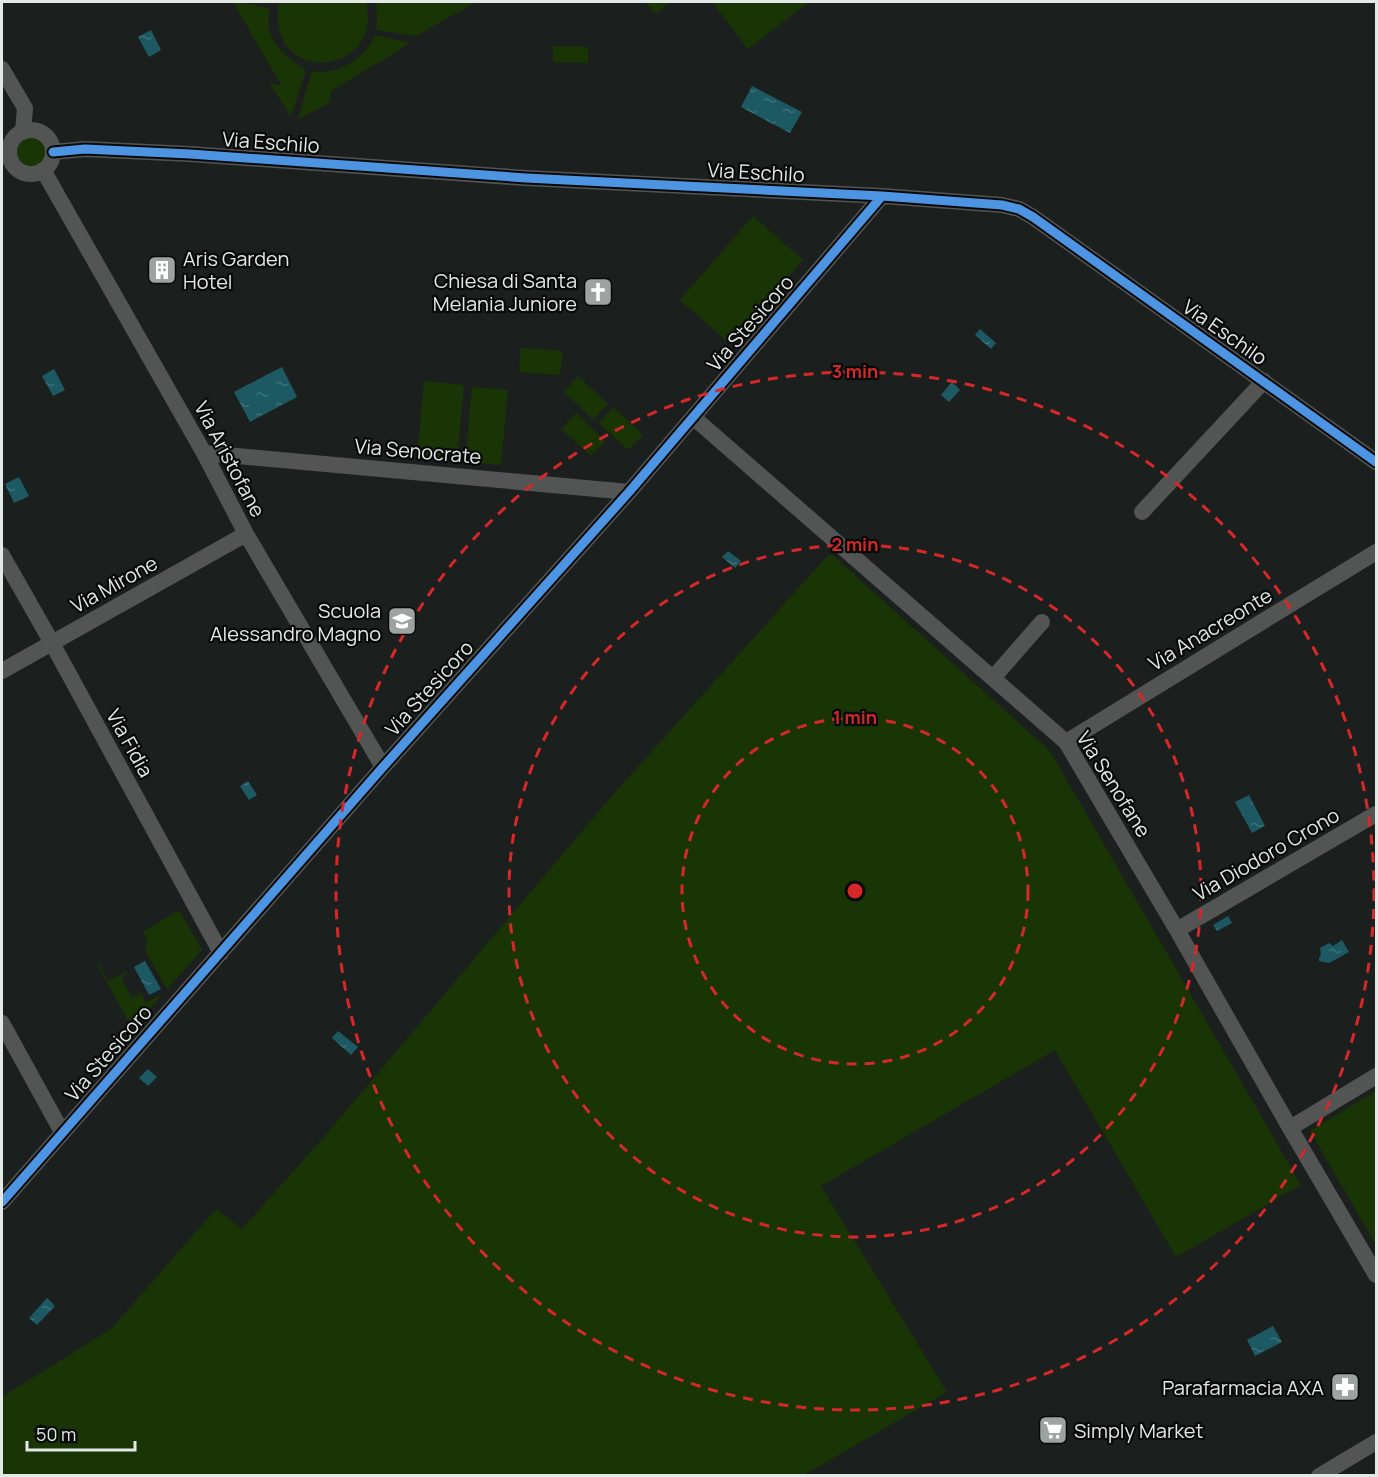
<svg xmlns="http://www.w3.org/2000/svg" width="1378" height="1477" font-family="Manrope,sans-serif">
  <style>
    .green { fill: #193505 }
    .water { fill: url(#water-ripples) }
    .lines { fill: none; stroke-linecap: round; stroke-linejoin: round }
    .minor { stroke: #535554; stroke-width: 16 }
    .cycleway-casing { stroke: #070a09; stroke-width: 13 }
    .cycleway { stroke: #4d94e3; stroke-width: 9 }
    .ring { fill: none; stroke: #d62828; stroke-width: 3; stroke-dasharray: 10 8 }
    .labels { text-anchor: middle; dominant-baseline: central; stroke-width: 4.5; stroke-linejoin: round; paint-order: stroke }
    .street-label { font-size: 20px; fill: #e3e9e7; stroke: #070a09 }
    .poi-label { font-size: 20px; fill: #e3e9e7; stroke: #070a09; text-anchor: end }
    .centre { fill: #d62828; stroke: #070a09; stroke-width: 3 }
    .ring-label { font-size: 18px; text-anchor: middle; font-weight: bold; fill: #d62828; stroke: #070a09; stroke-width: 4.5; stroke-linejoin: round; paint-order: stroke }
  </style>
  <defs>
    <pattern id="water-ripples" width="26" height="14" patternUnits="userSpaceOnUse" patternTransform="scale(1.5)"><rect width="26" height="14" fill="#1d5963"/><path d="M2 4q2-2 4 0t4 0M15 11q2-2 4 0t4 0" fill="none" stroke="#3e7179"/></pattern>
  </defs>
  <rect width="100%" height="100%" fill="#1b201e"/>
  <path class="green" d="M233 2H244L270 9C269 15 268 22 269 28 273 47 291 61 306 70L291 116 269 83 282 86Z
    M280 2H366C382 70 291 83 279 29 277 20 277 11 280 2Z
    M376 2H476L416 36 376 30 377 21Z
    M646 2H671L655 14Z
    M712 2H809L748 49Z
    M376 35 409 43 398 51 332 90 329 103 298 119 312 71C331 75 353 65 365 51 370 46 373 40 376 35Z
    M553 46 588 47V63L553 62Z
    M17 152a16 16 0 1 1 32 0a16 16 0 1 1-32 0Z
    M753 216 803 260 730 344 680 300Z
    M521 348 563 351 560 375 519 372Z
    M578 376 608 404 593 419 564 392Z
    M424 381 464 385 457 461 417 457Z
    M472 387 508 390 501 465 465 462Z
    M613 407 643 435 628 450 599 423Z
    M576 413 605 441 591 456 561 429Z
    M830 553 1050 751 1301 1185 1176 1257 1055 1050 821 1186 947 1392 804 1475H2V1397L111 1329 216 1209 242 1229 324 1137 610 798Z
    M179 910 202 950 167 989 145 950 148 941 143 932Z
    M97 964H99L108 981 126 972 127 974 121 978 132 998 141 993 146 1003 162 994 133 1030Z
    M1376 1091V1245L1310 1131Z"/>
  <path class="water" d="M151 30 161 50 149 57 138 37Z
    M752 86 802 112 790 133 741 107Z
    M980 329 996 343 991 349 975 335Z
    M282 367 297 397 250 422 234 392Z
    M54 369 65 390 53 396 42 376Z
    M952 382 960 390 949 402 941 395Z
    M19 477 29 496 14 503 5 484Z
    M728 551 741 561 735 568 722 557Z
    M248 781 257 795 249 800 240 786Z
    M1249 795 1265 826 1252 833 1235 802Z
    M1228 916 1232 923 1217 931 1213 925Z
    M1342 940 1349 952 1329 963 1319 961V958L1321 955 1320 954 1321 953 1320 948 1329 943 1333 946Z
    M145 961 161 989 149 995 134 967Z
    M338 1031 358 1047 351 1055 332 1038Z
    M148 1069 157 1077 148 1086 139 1078Z
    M47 1298 55 1306 37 1325 29 1318Z
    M1273 1326 1282 1342 1255 1356 1247 1340Z"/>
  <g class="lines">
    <path class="minor" d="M2 69 25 108 23 132
      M9 152a22 22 0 1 1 44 0a22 22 0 1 1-44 0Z
      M53 152 85 149 190 154 526 178 882 196 1002 205 1019 209 1033 217 1376 462
      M43 170 204 453 246 534 383 767
      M693 417 1066 742 1177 930 1290 1128 1376 1275
      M204 453 629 492
      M1142 512 1264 381
      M2 555 52 643 221 953
      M2 671 246 534
      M993 678 1042 622
      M1066 742 1376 552
      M1177 930 1376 814
      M2 1023 62 1132
      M1290 1128 1376 1076
      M2 1202 383 767 629 492 882 196
      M1319 1476 1376 1442"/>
    <g class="cycleway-casing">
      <path id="cycleway" d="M53 152 85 149 190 154 526 178 882 196 1002 205 1019 209 1033 217 1376 462
        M2 1202 383 767 629 492 882 196"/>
    </g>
    <use href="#cycleway" class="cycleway"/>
  </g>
  <g class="ring">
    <circle cx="855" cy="891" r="173"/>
    <circle cx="855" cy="891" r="346"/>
    <circle cx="855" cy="891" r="519"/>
  </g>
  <defs>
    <g id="building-square" transform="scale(1.5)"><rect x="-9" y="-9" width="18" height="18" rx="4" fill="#9da3a1" stroke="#070a09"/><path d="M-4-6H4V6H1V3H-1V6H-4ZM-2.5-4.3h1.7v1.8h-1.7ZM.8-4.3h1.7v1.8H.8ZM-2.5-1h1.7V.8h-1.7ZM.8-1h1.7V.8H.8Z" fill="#fff"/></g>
    <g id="church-square" transform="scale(1.5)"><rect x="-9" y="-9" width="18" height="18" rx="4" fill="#9da3a1" stroke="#070a09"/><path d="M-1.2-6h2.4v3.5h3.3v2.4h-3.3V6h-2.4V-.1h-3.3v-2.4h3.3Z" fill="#fff"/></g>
    <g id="school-square" transform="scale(1.5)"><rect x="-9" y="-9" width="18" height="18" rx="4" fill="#9da3a1" stroke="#070a09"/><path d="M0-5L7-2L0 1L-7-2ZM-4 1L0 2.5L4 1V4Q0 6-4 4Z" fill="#fff"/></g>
    <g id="pharmacy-square" transform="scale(1.5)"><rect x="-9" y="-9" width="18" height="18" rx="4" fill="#9da3a1" stroke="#070a09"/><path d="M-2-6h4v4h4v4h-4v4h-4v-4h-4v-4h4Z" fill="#fff"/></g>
    <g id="supermarket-square" transform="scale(1.5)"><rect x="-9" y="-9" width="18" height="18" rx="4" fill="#9da3a1" stroke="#070a09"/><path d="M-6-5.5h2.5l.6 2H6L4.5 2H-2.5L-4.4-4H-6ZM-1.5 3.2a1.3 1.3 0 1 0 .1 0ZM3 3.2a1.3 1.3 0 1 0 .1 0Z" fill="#fff"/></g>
  </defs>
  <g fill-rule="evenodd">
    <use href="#building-square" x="162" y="270"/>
    <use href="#church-square" x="598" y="292"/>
    <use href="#school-square" x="402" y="621"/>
    <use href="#pharmacy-square" x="1345" y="1387"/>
    <use href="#supermarket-square" x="1053" y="1430"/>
  </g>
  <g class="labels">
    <g class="street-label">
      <text transform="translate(271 142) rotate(4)">Via Eschilo</text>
      <text transform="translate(756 172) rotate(3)">Via Eschilo</text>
      <text transform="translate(750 323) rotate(-49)">Via Stesicoro</text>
      <text transform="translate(1225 332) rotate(35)">Via Eschilo</text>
      <text transform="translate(418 451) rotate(5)">Via Senocrate</text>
      <text transform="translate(230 459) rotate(62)">Via Aristofane</text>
      <text transform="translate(114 584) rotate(-29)">Via Mirone</text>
      <text transform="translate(1210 629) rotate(-31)">Via Anacreonte</text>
      <text transform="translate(429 688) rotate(-48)">Via Stesicoro</text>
      <text transform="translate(130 743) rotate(61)">Via Fidia</text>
      <text transform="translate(1114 784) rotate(58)">Via Senofane</text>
      <text transform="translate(1266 854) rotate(-30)">Via Diodoro Crono</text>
      <text transform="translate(108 1053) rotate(-49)">Via Stesicoro</text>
    </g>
    <g class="poi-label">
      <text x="183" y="258" text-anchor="start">Aris Garden<tspan x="183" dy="23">Hotel</tspan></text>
      <text x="577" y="280">Chiesa di Santa<tspan x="577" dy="23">Melania Juniore</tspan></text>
      <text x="381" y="610">Scuola<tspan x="381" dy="23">Alessandro Magno</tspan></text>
      <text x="1324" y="1387">Parafarmacia AXA</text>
      <text x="1074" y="1430" text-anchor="start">Simply Market</text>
    </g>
  </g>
  <circle cx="855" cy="891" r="9" class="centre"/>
  <g class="ring-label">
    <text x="855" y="378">3 min</text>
    <text x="855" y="551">2 min</text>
    <text x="855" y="724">1 min</text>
  </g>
  <rect width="1378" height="1477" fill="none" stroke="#e3e9e7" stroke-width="6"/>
  <path d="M27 1441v9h108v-9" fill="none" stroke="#e3e9e7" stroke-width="3"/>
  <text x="36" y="1441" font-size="18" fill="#e3e9e7" stroke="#070a09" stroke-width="4.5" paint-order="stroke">50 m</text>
</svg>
